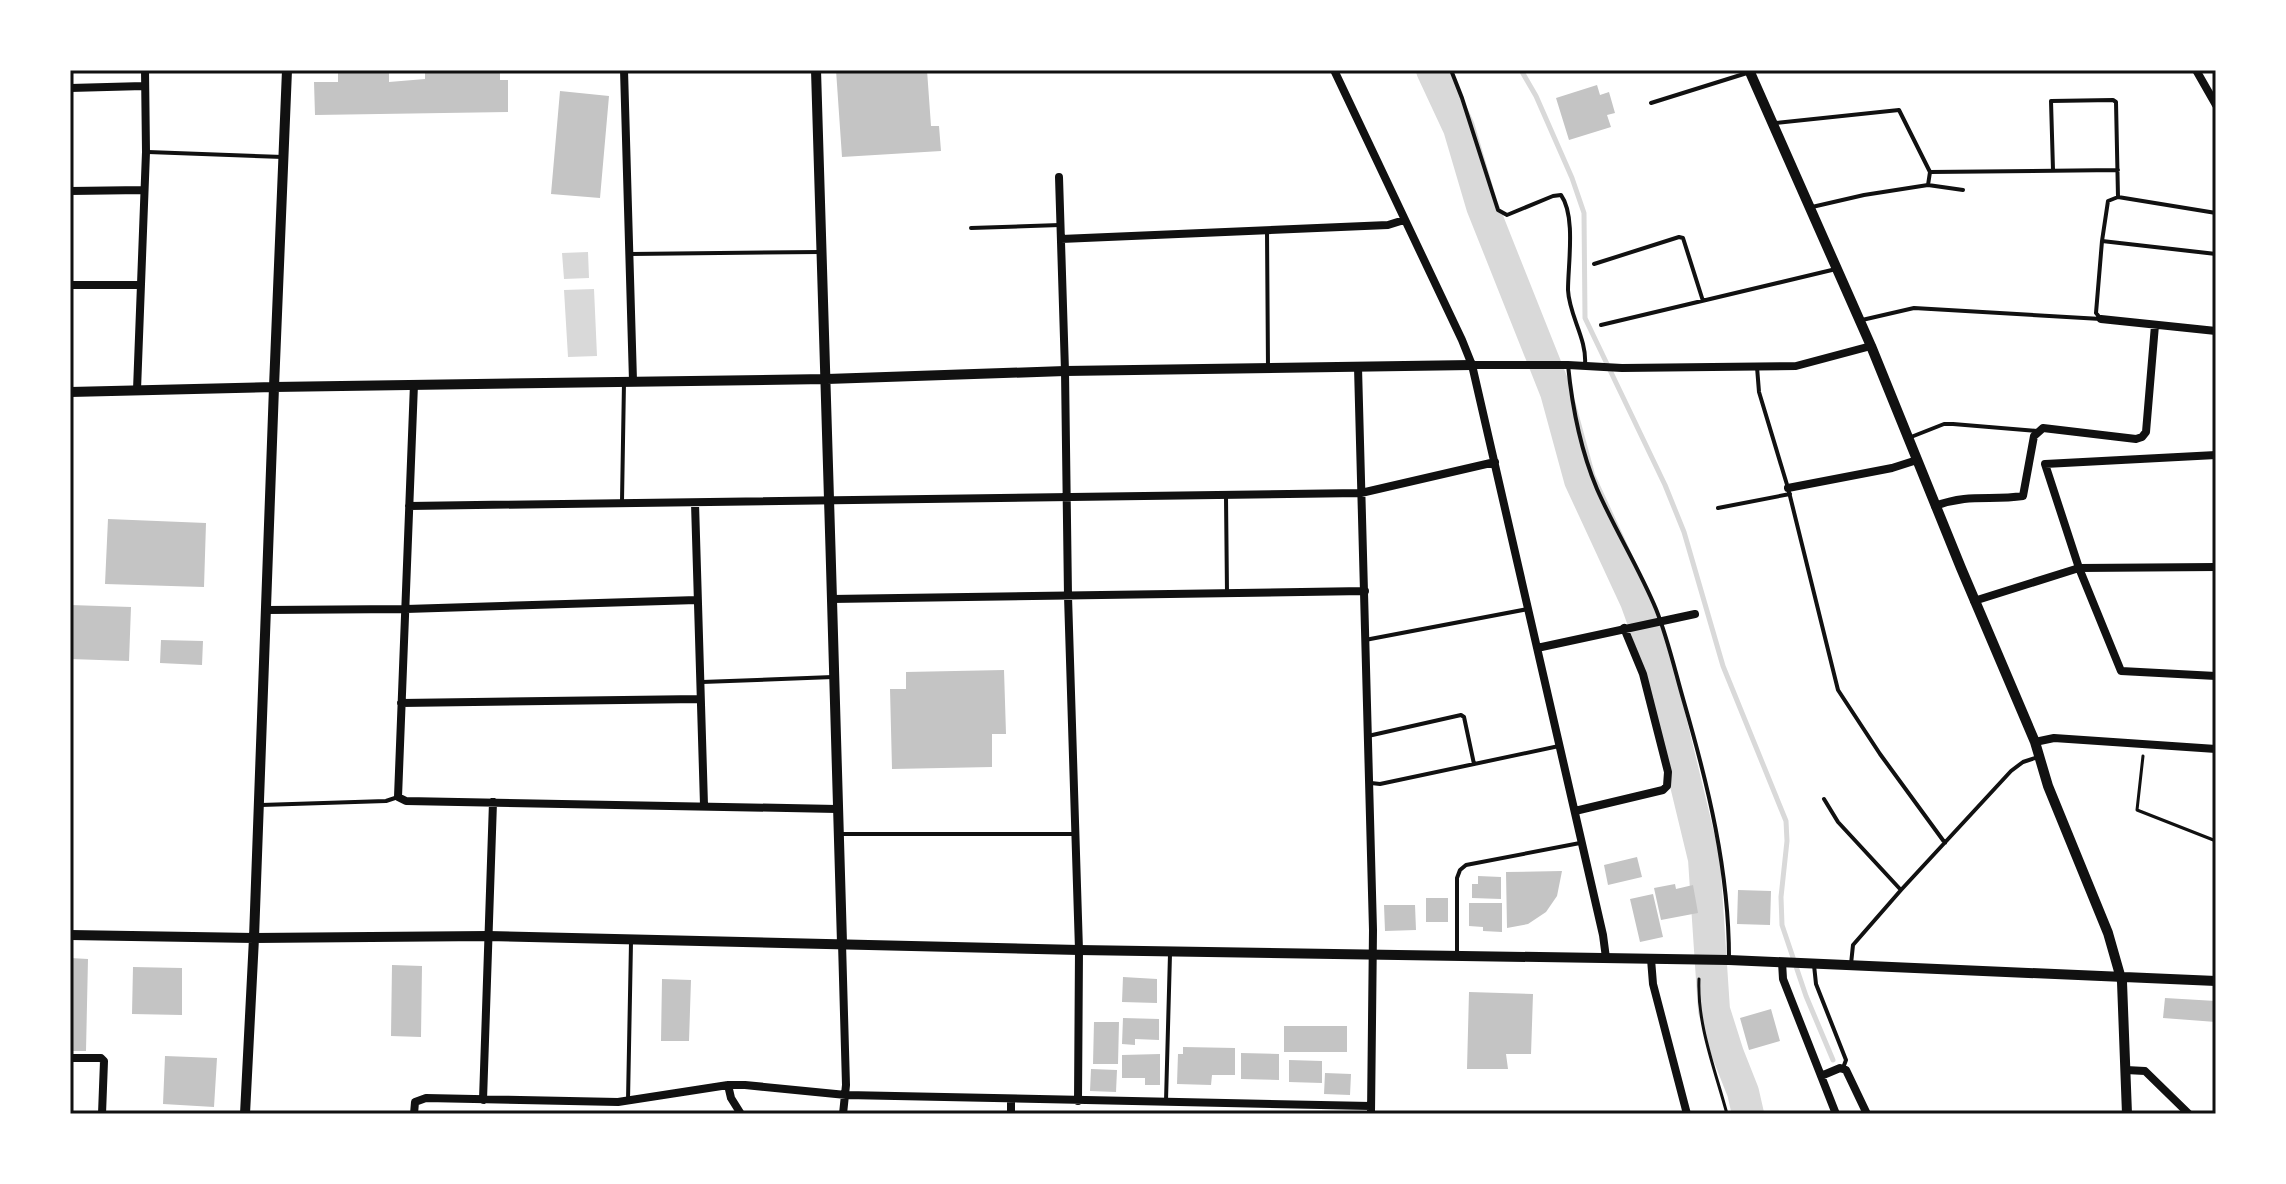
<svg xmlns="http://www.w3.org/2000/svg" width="2286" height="1184" font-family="Manrope,sans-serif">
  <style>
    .water { fill: #d9d9d9 }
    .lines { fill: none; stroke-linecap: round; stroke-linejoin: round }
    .stream { stroke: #d9d9d9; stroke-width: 5 }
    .river { stroke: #d9d9d9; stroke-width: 32 }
    .building { fill: #c4c4c4 }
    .path { stroke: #111; stroke-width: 3 }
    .service { stroke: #111; stroke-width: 4 }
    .minor { stroke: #111; stroke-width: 8 }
    .tertiary { stroke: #111; stroke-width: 10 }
    .neatline { fill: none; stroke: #111; stroke-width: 3 }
  </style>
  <rect width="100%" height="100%" fill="#fff"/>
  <path class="water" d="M588 252 589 278 564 279 562 253Z
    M594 289 597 356 568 357 564 290Z"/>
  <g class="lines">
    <path class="stream" d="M1521 70 1536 96 1572 178 1584 213 1585 318 1665 485 1684 532 1723 666 1786 821 1787 841 1781 897 1782 925 1806 996 1833 1060"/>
    <path class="river" d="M1432 70 1459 128 1482 206 1556 392 1580 480 1636 601 1653 648 1704 859 1714 1010 1728 1054 1743 1092 1748 1114"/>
  </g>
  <path class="building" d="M338 70H389V82L425 79V70H500V80H508V112L315 115 314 82H338Z
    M836 70H927L931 126H939L941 151 842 157Z
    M1597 85 1600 95 1609 92 1615 113 1607 115 1611 127 1569 140 1556 98Z
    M560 91 609 96 600 198 551 194Z
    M108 519 206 523 204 587 105 584Z
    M70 605 131 607 129 661 70 659Z
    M161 640 203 641 202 665 160 663Z
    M1004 670 1006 734H992V767L892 769 890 689H906V672Z
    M1637 857 1642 877 1608 885 1604 865Z
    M1562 871 1557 896 1546 912 1528 924 1507 928 1506 872Z
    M1478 876 1501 877V899L1472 898V884H1478Z
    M1675 884 1676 889 1693 885 1698 913 1661 920 1654 888Z
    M1738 890 1771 891 1770 925 1737 924Z
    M1653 894 1663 937 1640 942 1630 899Z
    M1426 898H1448V922H1426Z
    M1469 903H1502V932L1483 931V927L1469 926Z
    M1384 905H1415L1416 930 1385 931Z
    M70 958 88 959 86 1051H70Z
    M392 965 422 966 421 1037 391 1036Z
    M133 967 182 968V1015L132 1014Z
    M1123 977 1157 979V1003L1122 1002Z
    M662 979 691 980 689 1041H661Z
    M1469 992 1533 994 1531 1054H1506L1508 1069H1467Z
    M2165 998 2216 1001V1022L2163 1018Z
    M1771 1009 1780 1041 1749 1050 1740 1018Z
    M1123 1018 1159 1019V1040L1135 1039V1045L1122 1044Z
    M1094 1022H1119L1118 1064H1093Z
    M1284 1026H1347V1052H1284Z
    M1183 1047 1235 1048V1075H1212L1211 1085 1177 1084 1178 1054H1183Z
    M1241 1053 1279 1054V1080L1241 1079Z
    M1160 1054V1085H1145V1078H1122V1055Z
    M165 1056 217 1058 214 1107 163 1104Z
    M1289 1060 1322 1061V1083L1289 1082Z
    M1091 1069 1117 1070 1116 1092 1090 1091Z
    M1325 1073 1351 1074 1350 1095 1324 1094Z"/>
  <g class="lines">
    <path class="path" d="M2143 756 2137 810 2216 841
      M1699 979C1697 1025 1715 1069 1727 1114"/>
    <path class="service" d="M1451 70 1462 98 1498 210 1507 215 1553 196 1561 195C1576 216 1568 264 1568 290 1569 315 1587 339 1585 364
      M1651 103 1747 73
      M1776 123 1899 110 1930 172
      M148 152 283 157
      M2053 170 2051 101 2113 100 2116 102 2118 197
      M1928 185 1930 172 2118 170
      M1812 207 1864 195 1928 185 1963 190
      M971 228 1060 225
      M1267 232 1268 367
      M2102 241 2216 254
      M630 254 820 252
      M1594 264 1679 237 1683 238 1703 301
      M1862 320 1914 308 2101 319 2096 313 2102 241 2108 201 2118 197 2216 213
      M1601 325 1836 269
      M1568 365C1572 406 1581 451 1597 489 1615 530 1639 568 1656 609 1668 639 1675 671 1684 702 1708 785 1729 870 1729 958
      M1757 367 1759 392 1788 488 1838 690 1880 754 1945 843
      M1911 437 1944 424H1953L2037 431
      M1226 497 1227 592
      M622 501 624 382
      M1718 508 1790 494
      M1365 640 1528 609
      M702 682 833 677
      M1368 736 1461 715 1464 717 1474 764
      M1371 783 1380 784 1559 746
      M1824 799 1838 822 1900 889
      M261 805 386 801 398 797
      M841 834H1076
      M1457 953V878L1460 870 1466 865 1580 843
      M1851 964 1853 945 1901 890 2011 771 2023 762 2038 757
      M1814 965 1816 984 1846 1060 1843 1068
      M628 1101 631 942
      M1166 1101 1170 954"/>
    <path class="minor" d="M624 70 633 381
      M1334 70 1462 340 1472 365 1603 935 1606 958
      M2196 70 2216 105
      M70 88 144 86
      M1059 177 1065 371 1068 596 1079 950 1078 1101
      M70 191 144 190
      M1061 239 1388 225 1404 220
      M70 285H141
      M2101 319 2216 331
      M1472 365H1568L1622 368 1796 366 1871 346
      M1358 367 1373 930 1371 1114
      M414 384 398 797 406 801 837 809
      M137 390 146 152 145 70
      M2216 455 2045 464 2079 568 2121 671 2216 676
      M1788 488 1892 468 1917 460
      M695 503 704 805
      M409 506 1361 493 1495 462
      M1935 506C1970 493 1990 501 2023 496L2034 436 2043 428 2136 439 2142 437 2146 432 2155 325
      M831 599 1365 591
      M1974 601 2079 568 2216 567
      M266 610 406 609 697 600
      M1537 648 1695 614
      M401 703 700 699
      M2035 742 2054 738 2216 749
      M1575 811 1663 790 1667 786 1668 772 1643 674 1624 628
      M842 943 846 1085 843 1114
      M1651 959 1653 984 1687 1114
      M1782 962 1783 979 1836 1114
      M70 1058H101L104 1061 102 1114
      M2126 1070 2145 1071 2189 1114
      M1821 1076 1840 1068 1846 1070 1867 1114
      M728 1085 731 1098 741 1114
      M483 1100 493 802
      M414 1114 415 1102 426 1098 618 1102 728 1085H745L846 1095 1371 1106
      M1011 1114V1099"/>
    <path class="tertiary" d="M816 70C827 361 832 652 842 943
      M1749 70 1871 346 1961 568 2035 742 2048 786 2108 933 2122 982 2127 1114
      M70 392 274 387 287 70
      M70 935 254 938 488 936 1079 950 1729 960 2216 981
      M245 1114 254 938 274 387 827 379 1065 371 1472 365"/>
  </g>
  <rect width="2286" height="1184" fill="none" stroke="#ffffff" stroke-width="144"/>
  <rect x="72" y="72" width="2142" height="1040" class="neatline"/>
</svg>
